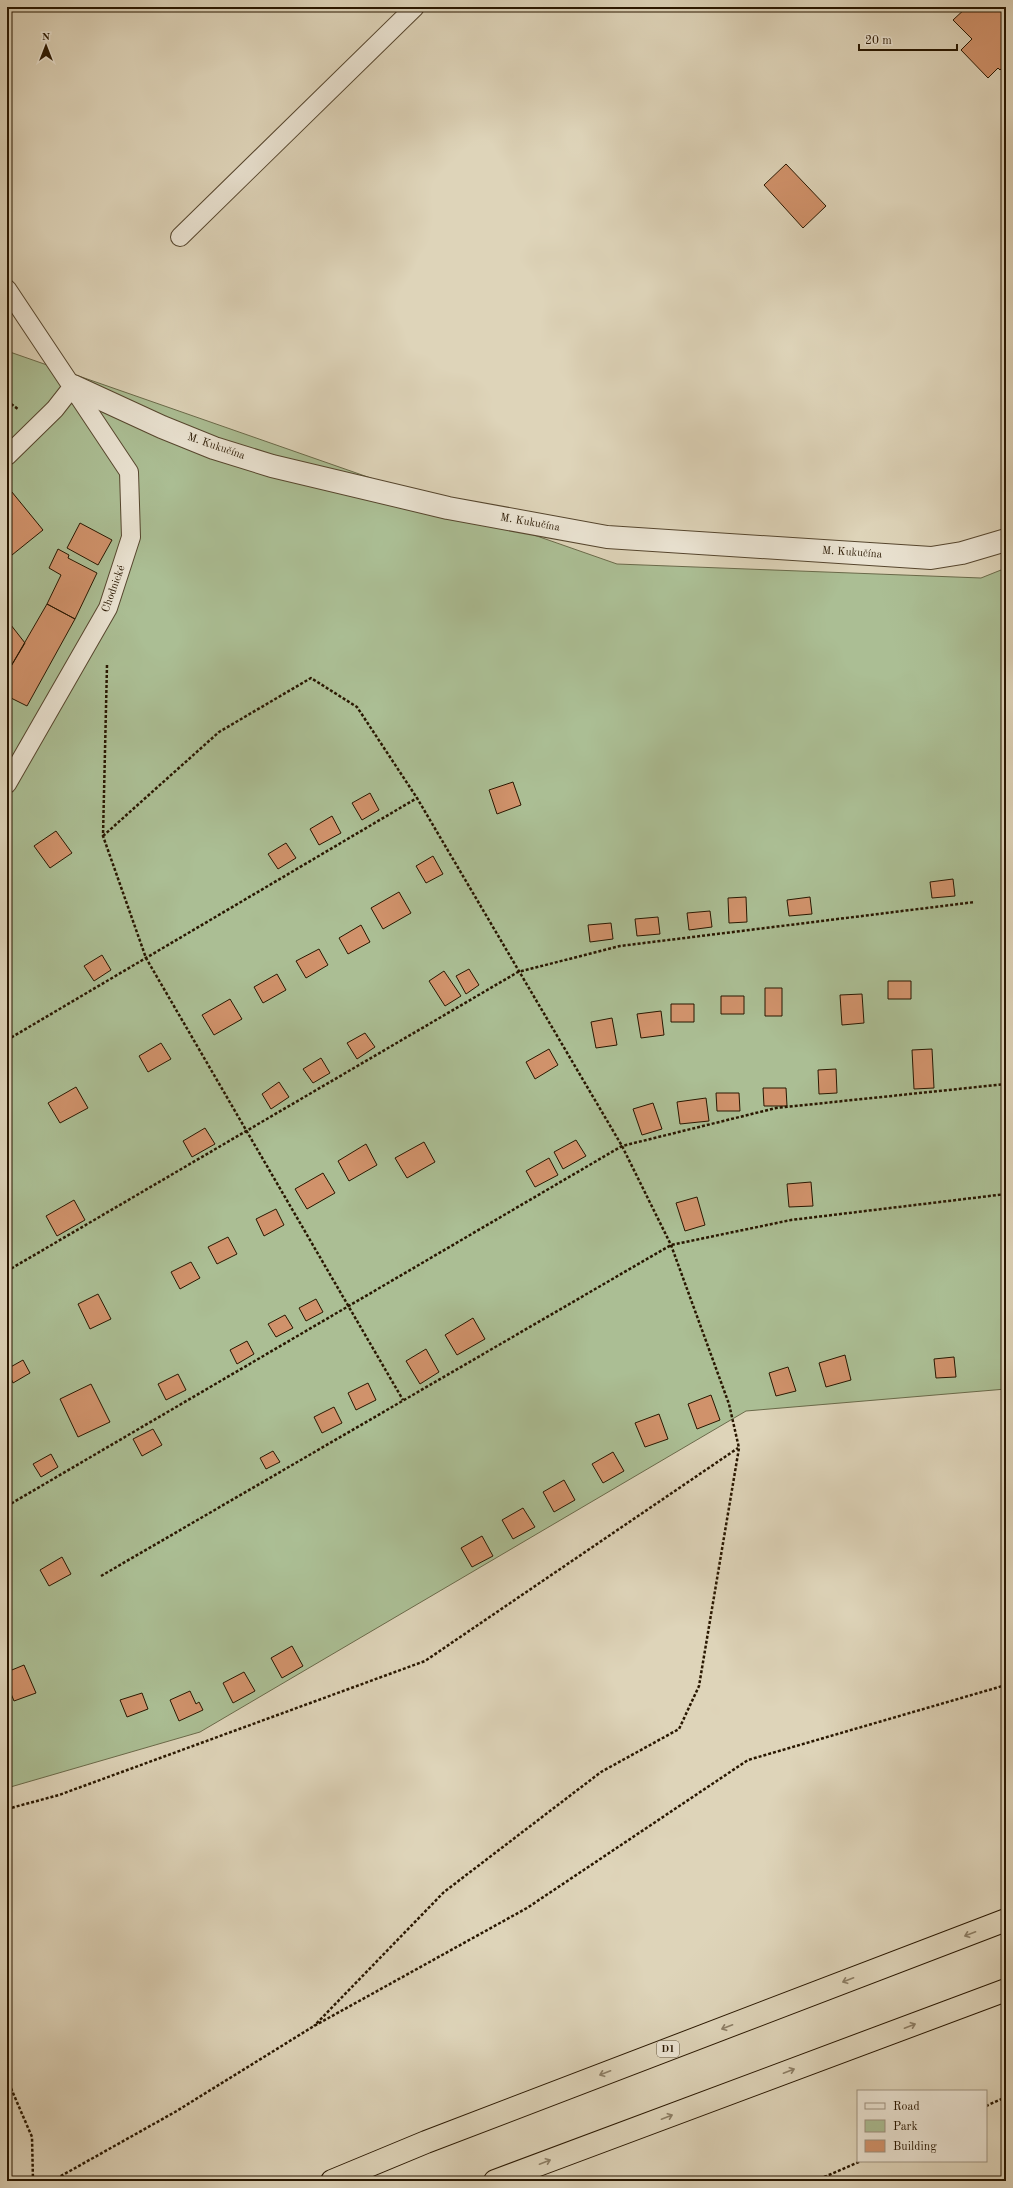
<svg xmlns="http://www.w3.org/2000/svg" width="1013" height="2188" font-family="'Old Standard TT',serif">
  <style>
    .green { fill: #abbe94; stroke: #6a6a4a }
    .building { fill: #d0926b; stroke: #291700 }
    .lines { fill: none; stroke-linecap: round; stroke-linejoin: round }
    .service-casing { stroke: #56462e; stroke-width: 20 }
    .minor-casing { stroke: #56462e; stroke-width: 24 }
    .motorway-casing { stroke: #291700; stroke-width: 24 }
    .path { stroke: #291700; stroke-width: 2.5; stroke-dasharray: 3 2; stroke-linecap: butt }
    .service { stroke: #eae3d2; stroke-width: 18 }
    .minor { stroke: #eae3d2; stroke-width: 22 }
    .motorway { stroke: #ded4b9; stroke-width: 22 }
    .oneway { stroke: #8d7f66 }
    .labels { text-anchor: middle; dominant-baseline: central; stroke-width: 3.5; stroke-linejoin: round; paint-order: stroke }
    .shield { fill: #eae3d2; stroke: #63543f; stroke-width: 1 }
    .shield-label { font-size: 10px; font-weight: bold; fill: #291700 }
    .street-label { font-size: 11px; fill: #291700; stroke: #eae3d2 }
  </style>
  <rect width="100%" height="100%" fill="#ded4b9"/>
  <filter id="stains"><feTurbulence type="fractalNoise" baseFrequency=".005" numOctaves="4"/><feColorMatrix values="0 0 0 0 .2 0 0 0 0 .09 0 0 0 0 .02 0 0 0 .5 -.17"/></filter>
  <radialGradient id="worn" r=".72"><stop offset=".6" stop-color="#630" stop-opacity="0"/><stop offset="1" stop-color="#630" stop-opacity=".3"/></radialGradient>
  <path class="green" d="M7 351 617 564 981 578 1006 568V1389L746 1411 200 1732 7 1788Z"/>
  <path class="building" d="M967 7H1006V64L1000 70 998 68 988 78 961 50 972 39 953 20Z
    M786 164 826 206 803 228 764 185Z
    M7 486 43 530 7 559Z
    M80 523 112 540 98 565 67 548Z
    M58 549 69 555 68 558 97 573 75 619 47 604 61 575 49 568Z
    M47 604 75 619 27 706 7 696V673Z
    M7 620 25 643 7 673Z
    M513 782 521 805 497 814 489 790Z
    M370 793 379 810 362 820 352 803Z
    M332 816 341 833 319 845 310 829Z
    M56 831 72 853 50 868 34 846Z
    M286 843 296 858 278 869 268 854Z
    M433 856 443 874 426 883 416 866Z
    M953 879 955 896 932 898 930 882Z
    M399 892 411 913 383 929 371 908Z
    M746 897 747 922 729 923 728 898Z
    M810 897 812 914 789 916 787 900Z
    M710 911 712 927 689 930 687 913Z
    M658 917 660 934 637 936 635 919Z
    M611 923 613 939 590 942 588 925Z
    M361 925 370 942 348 954 339 938Z
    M319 949 328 965 306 978 296 961Z
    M102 955 111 970 94 981 84 966Z
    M469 969 479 985 466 994 456 976Z
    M444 971 461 996 445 1006 429 981Z
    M277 974 286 990 263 1003 254 987Z
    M888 981H911V999H888Z
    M765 988H782V1016H765Z
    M862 994 864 1023 842 1025 840 995Z
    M721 996H744V1014H721Z
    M230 999 242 1019 214 1035 202 1015Z
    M671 1004H694V1022H671Z
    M661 1011 664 1035 641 1038 637 1014Z
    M612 1018 617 1045 596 1048 591 1022Z
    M365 1033 375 1047 357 1059 347 1043Z
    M161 1043 171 1059 148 1072 139 1056Z
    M549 1049 558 1065 535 1079 526 1062Z
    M932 1049 934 1088 914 1089 912 1050Z
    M321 1058 330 1073 313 1083 303 1069Z
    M836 1069 837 1093 819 1094 818 1070Z
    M279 1082 289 1097 271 1109 262 1094Z
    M76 1087 88 1108 60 1123 48 1103Z
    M763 1088H786L787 1106H764Z
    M716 1093H739L740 1111H717Z
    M706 1098 709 1121 680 1124 677 1102Z
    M653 1103 662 1129 642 1135 633 1109Z
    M205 1128 215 1144 192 1157 183 1141Z
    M576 1140 586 1156 563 1169 554 1152Z
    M424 1142 435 1162 407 1178 395 1158Z
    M366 1144 377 1165 349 1181 338 1161Z
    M549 1158 558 1175 535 1187 526 1171Z
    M323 1173 335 1193 307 1209 295 1189Z
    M811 1182 813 1206 789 1207 787 1184Z
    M697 1197 705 1225 685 1231 676 1203Z
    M74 1200 85 1220 57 1236 46 1216Z
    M276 1209 284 1225 264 1236 256 1219Z
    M228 1237 237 1254 217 1264 208 1247Z
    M191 1262 200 1278 180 1289 171 1272Z
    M98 1294 111 1319 90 1329 78 1304Z
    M316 1299 323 1312 306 1321 299 1308Z
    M285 1315 293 1328 276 1337 268 1324Z
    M473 1318 485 1339 457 1355 445 1335Z
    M247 1341 254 1354 237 1364 230 1350Z
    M426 1349 439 1372 420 1384 406 1361Z
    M845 1355 851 1380 826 1387 819 1363Z
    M954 1357 956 1377 936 1378 934 1359Z
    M23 1360 30 1373 13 1383 7 1369Z
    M788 1367 796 1391 776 1396 769 1373Z
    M178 1374 186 1390 166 1400 158 1384Z
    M368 1383 376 1400 356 1410 348 1393Z
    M91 1384 110 1422 78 1437 60 1399Z
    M711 1395 720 1420 697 1429 688 1404Z
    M334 1407 342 1423 322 1433 314 1417Z
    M659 1414 668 1439 645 1447 635 1423Z
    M153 1429 162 1445 142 1456 133 1439Z
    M273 1451 280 1462 266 1469 260 1458Z
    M613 1452 624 1471 603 1483 592 1464Z
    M51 1454 58 1467 41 1477 33 1464Z
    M564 1480 575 1500 554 1512 543 1492Z
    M523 1508 535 1527 513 1539 502 1520Z
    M482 1536 493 1556 472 1567 461 1548Z
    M62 1557 71 1574 49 1586 40 1570Z
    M292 1646 303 1666 282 1678 271 1658Z
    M24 1665 36 1693 14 1701 7 1684V1672Z
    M244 1672 255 1691 233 1703 223 1683Z
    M190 1691 196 1704 199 1702 203 1710 179 1721 170 1700Z
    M142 1693 148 1709 127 1717 120 1700Z"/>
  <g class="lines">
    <g class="service-casing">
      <path id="service" d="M180 237 415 7
        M7 289 129 472 131 537 108 608 7 784
        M7 456 55 409 73 386"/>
    </g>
    <g class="minor-casing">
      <path id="minor" d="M73 386 162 427 214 448 272 466 448 508 607 537 931 558 962 553 1006 540"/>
    </g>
    <g class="motorway-casing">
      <path id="motorway" d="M332 2181 426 2142 1006 1920
        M495 2181 1006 1990"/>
    </g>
    <path class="path" d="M7 401 18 409
      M107 665 103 836 146 958 403 1400
      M103 836 219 732 311 678 357 707 417 798 622 1146 671 1245 729 1404 739 1448 699 1686 679 1729 601 1772 444 1892 314 2026
      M7 1040 417 798
      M7 1271 518 972 620 946 975 902
      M7 1506 622 1146 776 1108 1006 1084
      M101 1576 671 1245 791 1220 1006 1194
      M7 1809 59 1795 425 1661 738 1448
      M7 2079 32 2137 33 2181
      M986 2106 1006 2097
      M52 2181 175 2112 314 2026 527 1908 748 1760 1006 1685
      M815 2181 861 2161"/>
    <use href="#service" class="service"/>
    <use href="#minor" class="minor"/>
    <use href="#motorway" class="motorway"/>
  </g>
  <defs><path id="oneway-shaft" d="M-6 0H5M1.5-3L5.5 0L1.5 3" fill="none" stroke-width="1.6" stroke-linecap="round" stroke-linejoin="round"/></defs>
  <g class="oneway">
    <use href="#oneway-shaft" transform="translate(970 1934) rotate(159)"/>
    <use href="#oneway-shaft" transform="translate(848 1980) rotate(159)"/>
    <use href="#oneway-shaft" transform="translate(910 2026) rotate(-21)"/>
    <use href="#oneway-shaft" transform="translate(727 2027) rotate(159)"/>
    <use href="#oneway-shaft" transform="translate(789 2071) rotate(-21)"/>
    <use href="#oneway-shaft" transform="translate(605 2073) rotate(159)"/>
    <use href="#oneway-shaft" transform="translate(667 2117) rotate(-21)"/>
    <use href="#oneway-shaft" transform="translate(545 2162) rotate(-21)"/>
  </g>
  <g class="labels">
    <rect class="shield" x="657" y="2041" width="22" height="16" rx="3"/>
    <g class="shield-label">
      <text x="668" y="2049">D1</text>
    </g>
    <g class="street-label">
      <text transform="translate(216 447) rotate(19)">M. Kukučína</text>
      <text transform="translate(530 523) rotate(10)">M. Kukučína</text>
      <text transform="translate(852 553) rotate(4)">M. Kukučína</text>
      <text transform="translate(114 589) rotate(-70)">Chodnické</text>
    </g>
  </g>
  <rect width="1013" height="2188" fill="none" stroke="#ded4b9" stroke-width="24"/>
  <rect x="8" y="8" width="997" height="2172" fill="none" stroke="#291700" stroke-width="2"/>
  <rect x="12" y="12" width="989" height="2164" fill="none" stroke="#291700"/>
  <rect x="857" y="2090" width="130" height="72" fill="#eae3d2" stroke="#9d917e"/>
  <rect x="865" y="2103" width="20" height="6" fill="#eae3d2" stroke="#9d917e"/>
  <text x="893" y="2110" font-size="12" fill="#291700">Road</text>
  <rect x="865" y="2120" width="20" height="12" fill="#abbe94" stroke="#9d917e"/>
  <text x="893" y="2130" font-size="12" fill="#291700">Park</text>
  <rect x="865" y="2140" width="20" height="12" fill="#d0926b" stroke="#9d917e"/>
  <text x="893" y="2150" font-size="12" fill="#291700">Building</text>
  <g transform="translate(46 46)" stroke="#eae3d2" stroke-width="3" paint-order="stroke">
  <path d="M0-3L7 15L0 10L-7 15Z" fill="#291700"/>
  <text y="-6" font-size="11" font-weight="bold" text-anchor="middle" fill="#291700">N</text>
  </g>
  <path d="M859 44v6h98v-6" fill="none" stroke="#291700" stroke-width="2"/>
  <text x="865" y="44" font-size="12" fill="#291700" stroke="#eae3d2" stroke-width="3" paint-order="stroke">20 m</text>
  <rect width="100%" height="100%" filter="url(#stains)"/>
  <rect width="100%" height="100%" fill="url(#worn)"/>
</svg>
